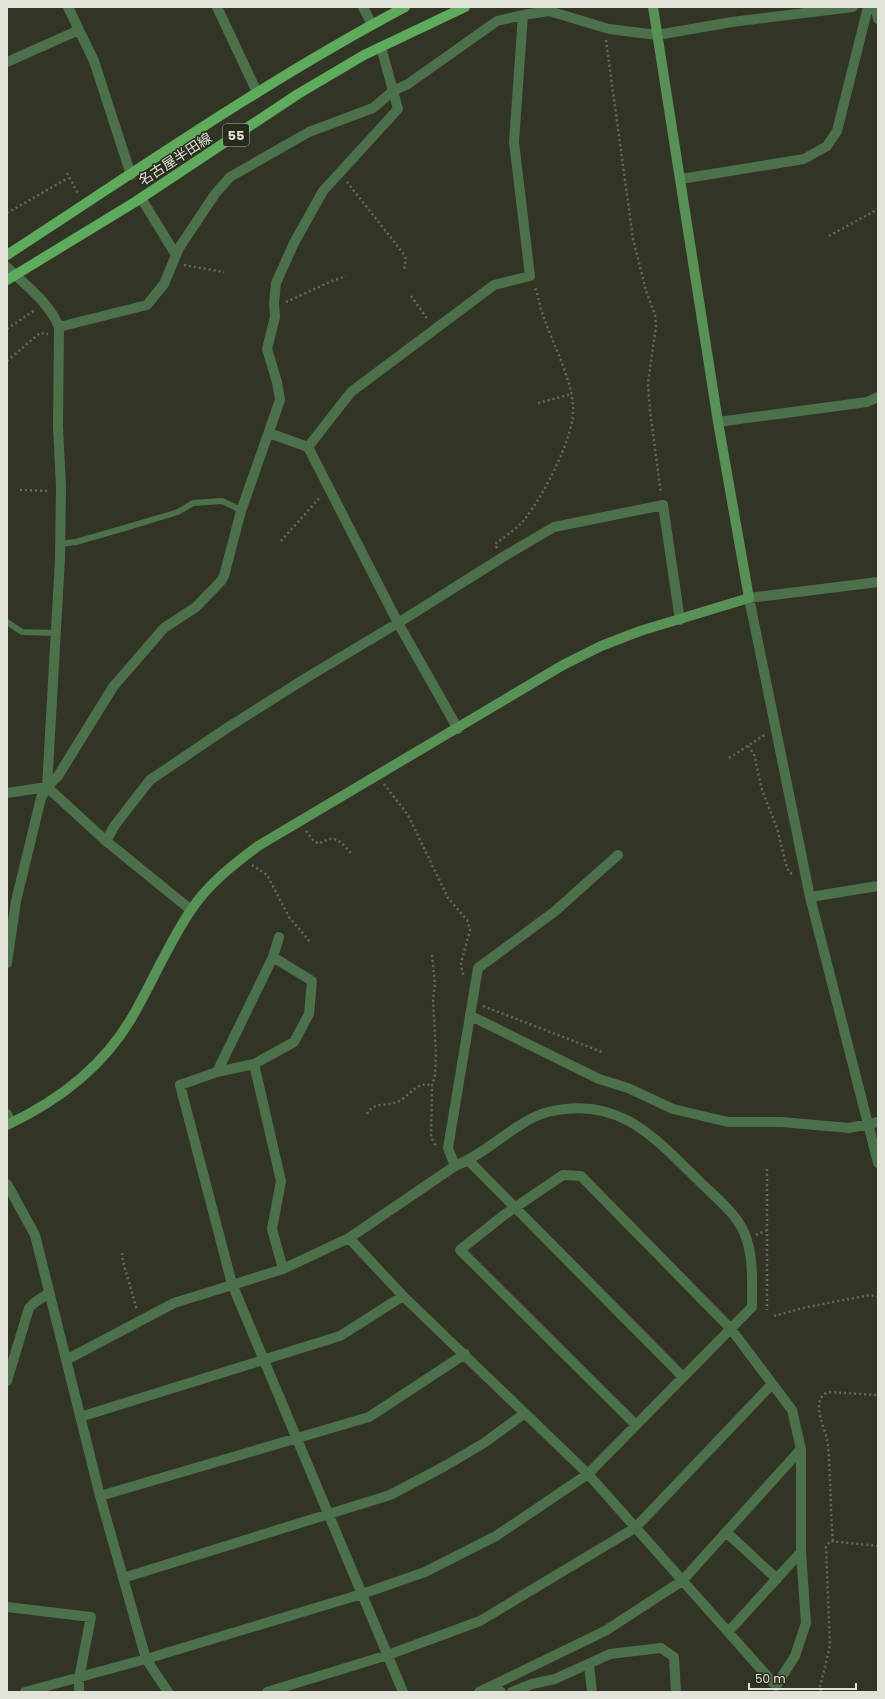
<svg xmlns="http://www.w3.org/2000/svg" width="885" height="1699" font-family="Poppins,'Noto Sans JP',sans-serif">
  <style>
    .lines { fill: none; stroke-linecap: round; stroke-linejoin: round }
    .path { stroke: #686a5c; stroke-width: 2.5; stroke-dasharray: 2 3; stroke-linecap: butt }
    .lane { stroke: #4b704a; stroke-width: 6 }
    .street { stroke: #4b704a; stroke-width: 10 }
    .secondary { stroke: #579155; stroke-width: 10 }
    .primary { stroke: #5eab5d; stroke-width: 10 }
    .labels { text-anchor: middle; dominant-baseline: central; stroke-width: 3; stroke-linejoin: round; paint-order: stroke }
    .shield { fill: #282a1b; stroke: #aaaca0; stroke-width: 1 }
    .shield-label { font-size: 13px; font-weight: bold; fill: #e1e3d9 }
    .street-label { font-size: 14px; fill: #e1e3d9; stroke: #282a1b }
  </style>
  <rect width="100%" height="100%" fill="#323425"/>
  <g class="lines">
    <path class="path" d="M606 40 633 239 646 291 655 315 656 326 648 383 650 411 661 494
      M67 173 79 195
      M347 182 403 253 406 259 404 270
      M7 213 68 178
      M829 236 878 209
      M184 265 224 272
      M411 296 428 320
      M286 302 332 281 346 276
      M7 329 35 310
      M7 361 40 333 48 334
      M538 403 572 394
      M20 490 49 491
      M281 541 321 496
      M497 548 495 544C505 536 517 529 525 519 544 494 576 435 573 405 571 377 552 342 543 315 539 306 539 295 534 286
      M748 746 754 754 762 790 777 828 787 868 790 873 794 874
      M729 758 766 734
      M384 784 408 815 448 898 467 920 470 930 461 963 462 972 464 976
      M306 831 313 840 319 844C338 832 340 843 353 855
      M252 865 267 875 289 917 311 943
      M432 955 435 983 433 1000 436 1054 435 1075 432 1086 431 1137 436 1146
      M483 1006 602 1052
      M367 1114C374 1101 385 1107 397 1102 409 1097 418 1079 432 1086
      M767 1169V1310
      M756 1235 767 1230
      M122 1253 123 1262 137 1310
      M774 1316 807 1307 870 1295 878 1297
      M833 1541C830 1510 831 1478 828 1446 827 1433 819 1420 819 1407 819 1400 821 1396 828 1392L878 1395
      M821 1692 820 1687 830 1646 826 1547 830 1541 878 1546"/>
    <path class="lane" d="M60 544 76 542 128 527 178 512 193 503 222 501 233 506 241 511
      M7 622 22 632 56 633"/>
    <path class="street" d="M217 7 257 92
      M363 7 372 25
      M875 7 878 19
      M79 30 94 61 131 175
      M7 62 79 30 68 7
      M681 179 804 159 827 146 837 131 868 7
      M141 198 176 255
      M7 267C25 285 49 302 59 327L58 427 61 487 60 559 47 787
      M59 327 147 305 164 284 179 248 215 194 230 177 309 132 373 108 393 91 408 84 497 21 523 15 549 11 609 29 657 35 732 22 853 7
      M718 422 867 402 878 397
      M269 433 308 447 398 623 458 729
      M308 447 351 392 494 285 530 276 514 142 523 15
      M878 582 749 598 810 897 878 1163
      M47 787 106 841 191 910
      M7 793 47 787
      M106 841 115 825 150 780 227 728 306 678 398 623 503 557 554 527 663 505 680 620
      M810 897 878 886
      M279 937 273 957 312 981 309 1014 294 1042 254 1064 281 1181 272 1229 283 1269
      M7 963 16 901 41 798 47 787 58 776 113 687 164 628 196 607 221 581 224 576 241 511 280 400 277 382 267 349 275 317 274 303 276 283 294 243 323 191 398 109 381 47
      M471 1016 599 1079 628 1088 673 1109 728 1122H782L849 1128 878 1122
      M254 1064 217 1072 273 957
      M217 1072 180 1085 232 1284 403 1692
      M7 1114 11 1123
      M469 1161 683 1377
      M455 1166 448 1148 478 968 554 912 618 855
      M7 1184 35 1235 100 1496 146 1659 168 1692
      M349 1238 403 1296 588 1474 776 1686 795 1656 806 1623 801 1552V1449L792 1410 731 1329 581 1176 563 1175 504 1215 460 1250 636 1425
      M7 1381 29 1308 34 1303 49 1293
      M80 1417 340 1336 403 1296
      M100 1496 369 1417 465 1354
      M726 1532 777 1579
      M123 1578 390 1495 445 1466 484 1443 525 1413
      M7 1607 91 1617 79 1678V1692
      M729 1631 801 1552
      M589 1665 592 1692
      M493 1686 501 1692
      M25 1692 146 1659 362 1594 425 1572 496 1536 588 1474 752 1307C752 1282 754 1256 744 1232 734 1211 714 1196 698 1180 653 1136 618 1095 548 1112 517 1120 487 1154 455 1166L349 1238 283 1269 174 1303 66 1360
      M267 1692 388 1655 480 1621 635 1528 772 1384
      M479 1692 605 1631 682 1581 801 1449
      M512 1692 532 1684 555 1679 610 1654 661 1648 674 1657 676 1692"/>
    <path class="secondary" d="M7 1125C58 1101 102 1068 131 1019 152 983 168 944 191 910 208 884 234 864 258 846L563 665 601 646 640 631 749 598 718 422 653 7"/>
    <path class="primary" d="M7 255C138 170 267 80 405 7
      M7 280 135 202 298 94 364 55 465 7"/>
  </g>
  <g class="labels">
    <rect class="shield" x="223" y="124" width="26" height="22" rx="3"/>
    <g class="shield-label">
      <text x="236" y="135">55</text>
    </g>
    <g class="street-label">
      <text transform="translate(175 159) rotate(-33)">名古屋半田線</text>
    </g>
  </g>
  <rect width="885" height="1699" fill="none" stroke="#e1e3d9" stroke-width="16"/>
  <path d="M749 1683v6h107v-6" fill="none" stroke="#e1e3d9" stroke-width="2"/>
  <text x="755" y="1683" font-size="12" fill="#e1e3d9" stroke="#282a1b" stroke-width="3" paint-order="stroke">50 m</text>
</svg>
